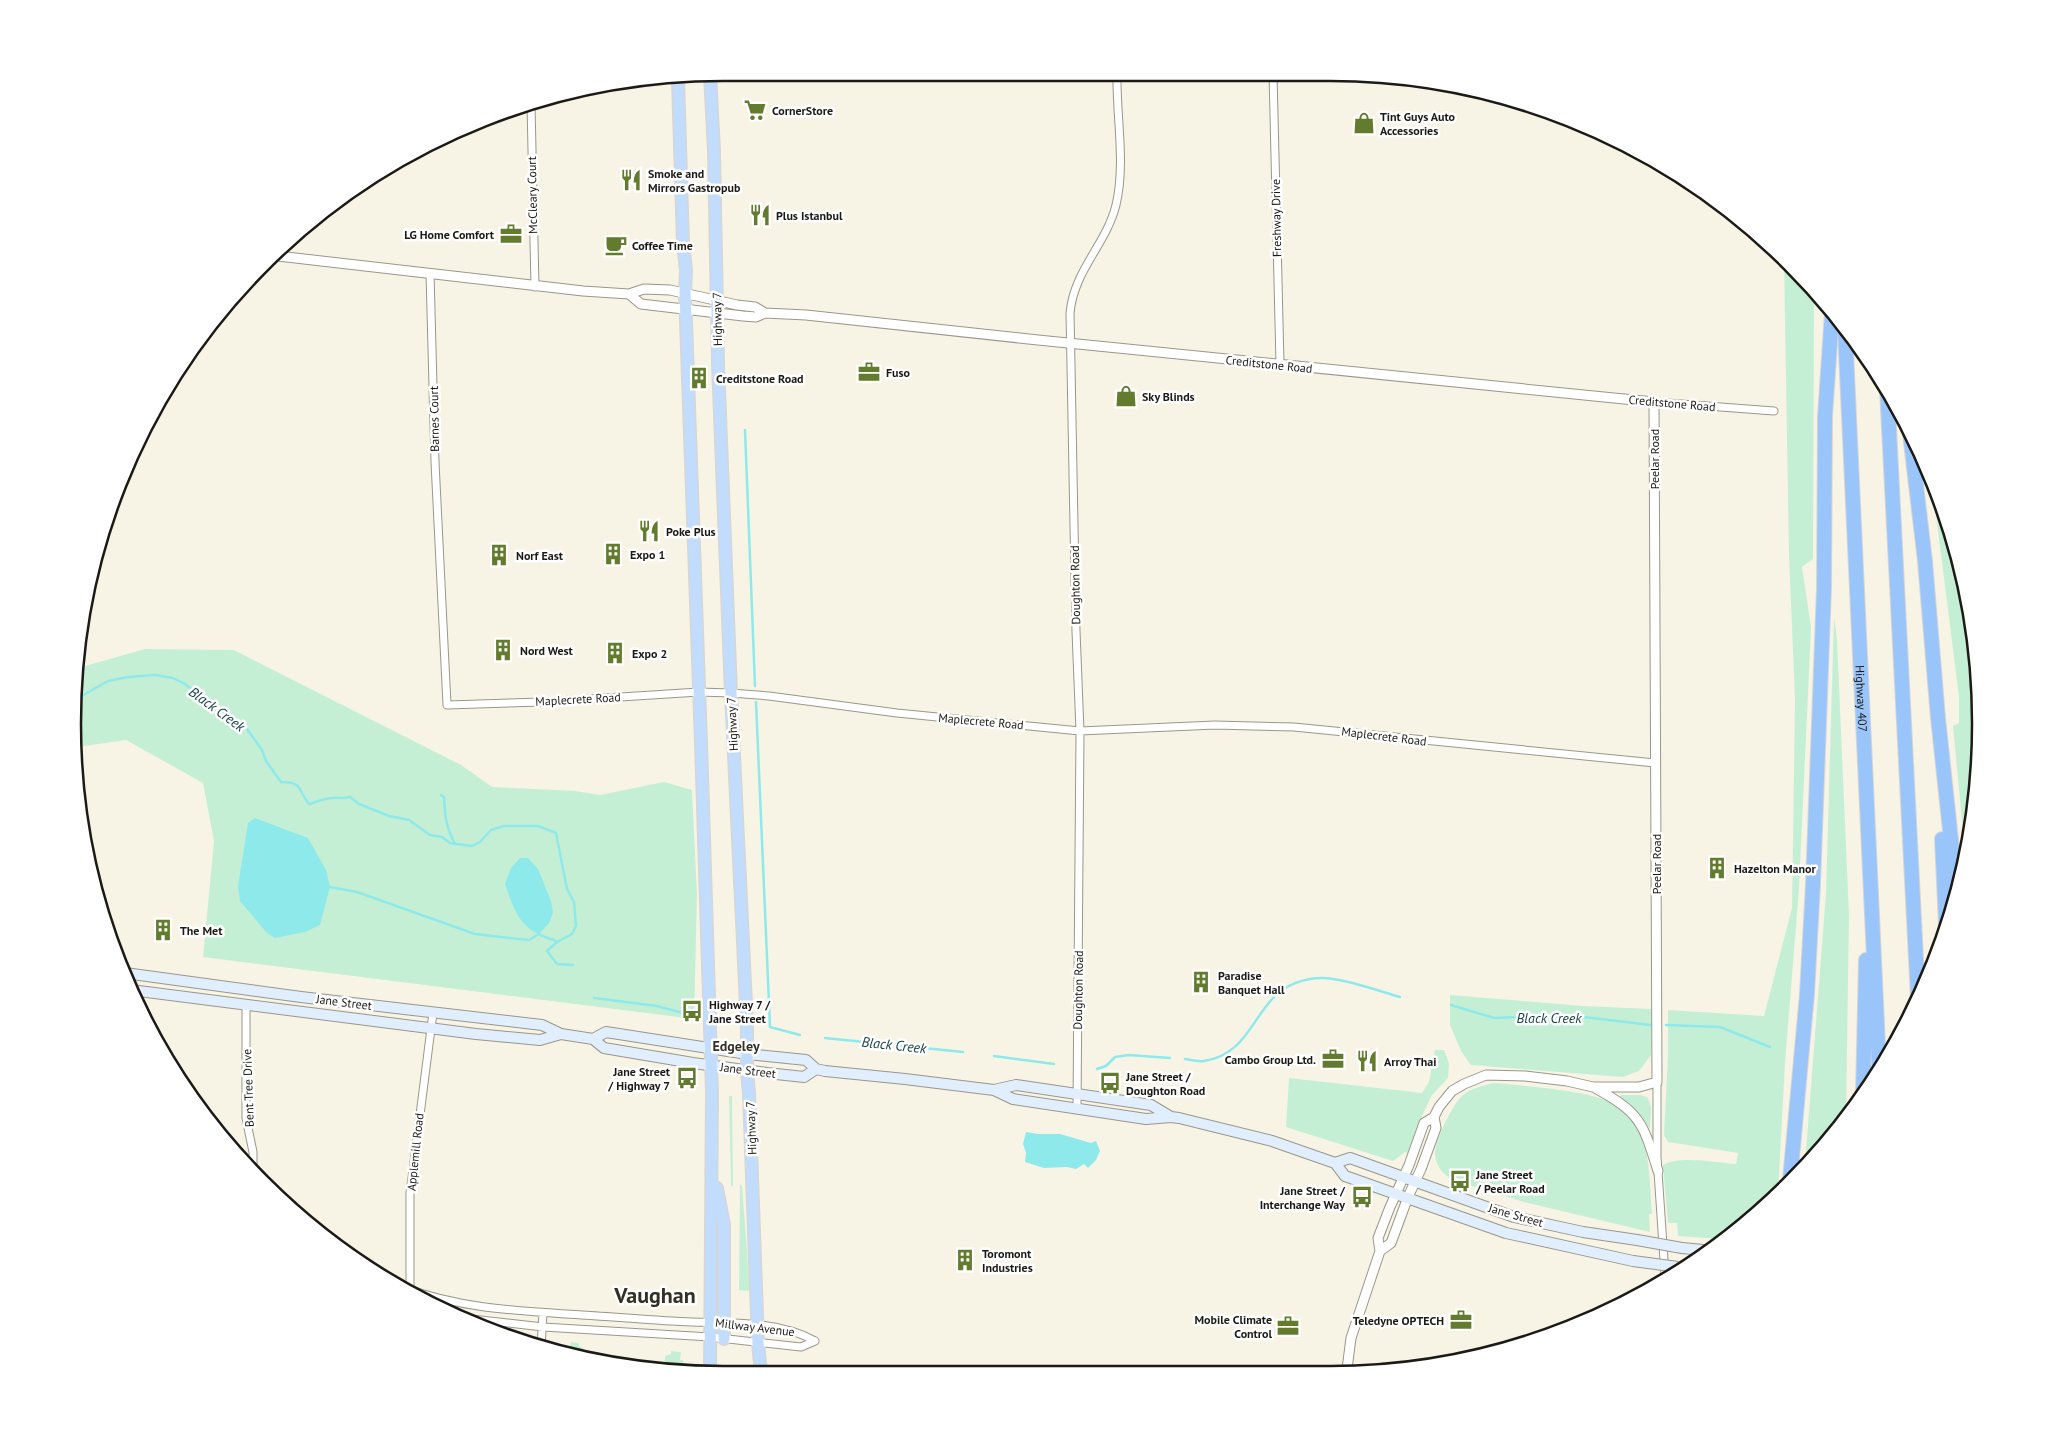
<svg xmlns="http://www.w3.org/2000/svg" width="2053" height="1447" font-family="'PT Sans',sans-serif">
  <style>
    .green { fill: #c5efd5 }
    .water { fill: #8ee9eb }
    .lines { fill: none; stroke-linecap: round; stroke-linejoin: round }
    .stream { stroke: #8ee9eb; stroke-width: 2.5 }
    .minor-casing { stroke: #9a978a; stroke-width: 9 }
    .tertiary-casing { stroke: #9a978a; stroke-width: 11 }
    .secondary-casing { stroke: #9a978a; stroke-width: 12 }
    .primary-casing { stroke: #d6d6d5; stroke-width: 14 }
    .motorway-casing { stroke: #d6d6d5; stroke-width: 16 }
    .minor { stroke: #fff; stroke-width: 7 }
    .tertiary { stroke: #fff; stroke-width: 9 }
    .secondary { stroke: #e1eefe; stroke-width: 10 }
    .primary { stroke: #c2dcfd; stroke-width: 11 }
    .motorway { stroke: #9ac5fb; stroke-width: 14 }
    .secondary-bridge-casing { stroke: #9a978a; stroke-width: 12; stroke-linecap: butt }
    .secondary-bridge { stroke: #e1eefe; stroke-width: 10 }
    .labels { text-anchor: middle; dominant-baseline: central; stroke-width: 5; stroke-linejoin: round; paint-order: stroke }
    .poi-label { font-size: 12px; font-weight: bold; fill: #1c1a15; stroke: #fff; text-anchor: start }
    .street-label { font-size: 12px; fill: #1c1a15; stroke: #fff }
    .water-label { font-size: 14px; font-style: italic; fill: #184344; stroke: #fff }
    .neighbourhood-label { font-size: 14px; font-weight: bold; fill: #333126; stroke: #fff }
    .town-label { font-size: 22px; font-weight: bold; fill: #333126; stroke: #fff }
    .rim { fill: none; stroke: #1c1a15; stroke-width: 2.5 }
  </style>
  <rect width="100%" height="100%" fill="#f7f4e6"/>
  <path class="green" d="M1784 261 1814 289 1813 559 1802 567 1811 627 1799 889 1785 1063 1778 1193 1759 1213 1720 1239 1678 1236 1677 1223H1668L1663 1165C1681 1155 1715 1163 1736 1164L1738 1153 1668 1142 1664 1135 1668 1054V1010L1764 1016 1792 908 1795 699 1789 556Z
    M1932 483 1946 514 1975 638 1979 766 1965 853 1953 726 1959 723V697Z
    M1834 617 1837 639 1849 915 1846 1119 1805 1164 1826 893Z
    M145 649 234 650 461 765 492 787 575 791 600 795 664 782 692 790 697 895 694 1019 203 957 214 841 203 783 126 740 78 747V668Z
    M1450 995 1583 1006 1652 1009 1651 1055 1639 1071 1623 1077 1471 1065 1461 1051 1450 1025Z
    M1435 1050H1444L1449 1063 1448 1078 1432 1095 1422 1116 1408 1154 1405 1152 1393 1161 1286 1127 1289 1078 1422 1093 1429 1082Z
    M1494 1083C1524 1086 1602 1091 1624 1109 1633 1117 1641 1130 1644 1141 1650 1164 1650 1190 1652 1214H1649L1650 1232 1524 1202 1466 1184 1467 1182 1454 1177 1452 1179C1443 1175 1436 1166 1435 1155 1434 1143 1452 1105 1462 1096 1470 1088 1483 1086 1494 1083Z
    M1624 1095H1641L1648 1098 1651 1107 1650 1129C1641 1118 1634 1105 1620 1097L1621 1095Z
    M729 1096H732L733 1186H731Z
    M740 1184 742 1186 750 1291 739 1290Z
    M571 1342 579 1343V1346L584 1349V1357L568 1354Z
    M671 1351 681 1352 680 1360H683L684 1373 664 1370 665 1356 671 1354Z"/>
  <path class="water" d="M255 818 308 838 326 870 330 887 320 925 305 932 275 938 267 933 240 901 238 886 248 823Z
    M520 858H528L538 869 551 901 553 913 549 923 539 934C518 925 512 904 505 884L511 868Z
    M1026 1132 1038 1134H1060L1091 1143 1096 1141 1100 1151 1096 1160 1088 1168 1084 1164 1076 1169 1067 1167 1044 1168 1025 1162 1026 1153 1023 1144Z"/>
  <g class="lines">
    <path class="stream" d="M745 430 755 686
      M78 698 108 681 128 677 155 675 173 678 185 684 213 706 235 719 247 729 262 750 266 761 281 782C303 782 297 789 309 804 316 802 325 798 333 798 340 797 343 799 350 797L359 804 389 816 409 820 430 835 442 837 450 843 472 846 480 842 491 830 504 826H538L556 833 567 889 574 902 576 926 572 934 557 942 547 951 557 964 573 965
      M756 702 770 1027 800 1035
      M441 795 444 797C445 816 446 827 455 844
      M330 887 357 892 475 934 529 940 539 934C545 939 551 937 557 942
      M594 998 657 1006 690 1015
      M1451 1005 1494 1018 1567 1015 1650 1025
      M1666 1025 1720 1027 1770 1047
      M825 1038 963 1052
      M994 1056 1054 1064
      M1185 1059C1191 1060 1198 1062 1204 1061 1243 1055 1250 1023 1273 998 1284 985 1305 978 1322 978 1343 978 1379 991 1400 997
      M1097 1069 1106 1066 1115 1057 1129 1055 1170 1058"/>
    <g class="minor-casing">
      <path id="minor" d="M1273 73 1280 364
        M531 104 535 287
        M430 273 435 462 447 705 542 702 699 692 731 693 769 696 897 713 1080 731 1215 725 1294 727 1655 763
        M1654 402 1774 411
        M246 1004V1118L253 1152V1171
        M1657 1082V1157L1665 1275
        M1077 1108 1080 731 1076 631 1070 313C1074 270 1106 245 1116 205 1126 162 1116 117 1117 73
        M403 1287C460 1309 521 1311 582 1315 619 1317 656 1321 692 1322 732 1323 780 1321 815 1341
        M410 1291V1193L433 1013
        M463 1318 543 1327 710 1337 801 1347 815 1341
        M541 1347 543 1313"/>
    </g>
    <g class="tertiary-casing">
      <path id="tertiary" d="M278 256 583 291 629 294 644 289 670 290 737 305 755 307 765 313 806 315 1038 340 1654 402 1657 1082 1639 1087H1593L1567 1081 1525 1076 1486 1075 1464 1084 1452 1091 1439 1107 1434 1117 1436 1128 1421 1169 1408 1197 1391 1243 1380 1251
        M629 294 641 304 743 316 756 317 765 313
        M1595 1088C1641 1113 1643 1123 1658 1171
        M1347 1369 1351 1338 1380 1251 1378 1238 1390 1207 1409 1165 1424 1123 1434 1117"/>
    </g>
    <g class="secondary-casing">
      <path id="secondary" d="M125 973 301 997 542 1025 561 1034 593 1039 604 1048 693 1063 767 1073 804 1077 816 1069
        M131 990 476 1034 540 1040 561 1034
        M593 1039 606 1032 747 1054 806 1060 816 1069 825 1071 905 1079 994 1090 1013 1099 1146 1119 1171 1117 1179 1118 1272 1141 1335 1163 1345 1176 1506 1233 1633 1261
        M994 1090 1016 1085 1151 1105 1171 1117
        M1335 1163 1350 1158 1514 1217 1583 1232 1637 1240
        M1682 1248 1703 1250"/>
    </g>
    <g class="primary-casing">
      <path id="primary" d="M710 74 714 151 718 364 731 693 747 1025V1071L749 1093 758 1343 761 1373
        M678 79 683 244 686 270 685 293 701 743 712 1092 710 1373
        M717 1188 724 1225V1339"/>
    </g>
    <g class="motorway-casing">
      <g id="motorway">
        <path id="s1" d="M1845 330 1879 1067"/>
        <path d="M1887 389 1918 998"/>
        <path d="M1910 434 1925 561 1938 718 1957 896"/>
        <path d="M1942 839 1946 924"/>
        <path d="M1863 1093 1866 960"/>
        <path d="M1790 1180 1807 994 1813 884 1824 588 1825 416 1832 313"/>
      </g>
    </g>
    <use href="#minor" class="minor"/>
    <use href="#tertiary" class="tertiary"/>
    <use href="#secondary" class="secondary"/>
    <use href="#primary" class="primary"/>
    <use href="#motorway" class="motorway"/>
    <g class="secondary-bridge-casing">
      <path id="secondary-bridge" d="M1637 1240 1682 1248
        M1633 1261 1678 1267"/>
    </g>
    <use href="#secondary-bridge" class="secondary-bridge"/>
  </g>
  <defs>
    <g id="supermarket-bare" transform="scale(1.725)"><path d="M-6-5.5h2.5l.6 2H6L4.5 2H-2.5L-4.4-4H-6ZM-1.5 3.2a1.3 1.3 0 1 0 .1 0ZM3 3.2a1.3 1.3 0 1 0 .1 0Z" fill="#627b2d" stroke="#fff" stroke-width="2.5" paint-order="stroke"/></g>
    <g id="shop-bare" transform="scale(1.725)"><path d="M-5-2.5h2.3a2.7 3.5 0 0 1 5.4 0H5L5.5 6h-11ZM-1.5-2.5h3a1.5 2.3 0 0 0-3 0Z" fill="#627b2d" stroke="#fff" stroke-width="2.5" paint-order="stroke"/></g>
    <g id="restaurant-bare" transform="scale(1.725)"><path d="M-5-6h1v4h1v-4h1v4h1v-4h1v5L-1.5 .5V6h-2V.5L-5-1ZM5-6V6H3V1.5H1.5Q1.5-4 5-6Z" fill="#627b2d" stroke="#fff" stroke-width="2.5" paint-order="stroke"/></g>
    <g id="office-bare" transform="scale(1.725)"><path d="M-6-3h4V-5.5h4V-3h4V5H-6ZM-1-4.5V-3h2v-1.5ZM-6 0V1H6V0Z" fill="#627b2d" stroke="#fff" stroke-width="2.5" paint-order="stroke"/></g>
    <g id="cafe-bare" transform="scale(1.725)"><path d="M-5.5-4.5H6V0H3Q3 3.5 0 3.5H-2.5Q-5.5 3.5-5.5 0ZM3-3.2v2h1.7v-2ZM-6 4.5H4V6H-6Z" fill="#627b2d" stroke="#fff" stroke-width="2.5" paint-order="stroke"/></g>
    <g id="building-bare" transform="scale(1.725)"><path d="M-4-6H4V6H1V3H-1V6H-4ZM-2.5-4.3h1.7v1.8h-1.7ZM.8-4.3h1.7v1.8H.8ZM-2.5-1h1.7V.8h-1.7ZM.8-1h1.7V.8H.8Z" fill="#627b2d" stroke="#fff" stroke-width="2.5" paint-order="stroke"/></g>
    <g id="bus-bare" transform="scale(1.725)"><path d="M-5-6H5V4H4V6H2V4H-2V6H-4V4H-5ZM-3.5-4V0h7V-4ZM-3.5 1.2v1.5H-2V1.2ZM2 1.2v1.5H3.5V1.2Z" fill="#627b2d" stroke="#fff" stroke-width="2.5" paint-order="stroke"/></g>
  </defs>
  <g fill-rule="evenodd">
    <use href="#supermarket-bare" x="755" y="110"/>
    <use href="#shop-bare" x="1364" y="123"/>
    <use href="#restaurant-bare" x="631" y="180"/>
    <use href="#restaurant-bare" x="760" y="215"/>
    <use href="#office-bare" x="511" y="234"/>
    <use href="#cafe-bare" x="616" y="245"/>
    <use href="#office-bare" x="869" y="372"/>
    <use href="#building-bare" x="699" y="378"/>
    <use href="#shop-bare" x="1126" y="396"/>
    <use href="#restaurant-bare" x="649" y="531"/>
    <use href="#building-bare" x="613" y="554"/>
    <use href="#building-bare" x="499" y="555"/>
    <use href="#building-bare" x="503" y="650"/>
    <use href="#building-bare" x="615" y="653"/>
    <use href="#building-bare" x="1717" y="868"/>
    <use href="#building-bare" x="163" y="930"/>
    <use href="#building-bare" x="1201" y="982"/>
    <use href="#bus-bare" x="692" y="1011"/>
    <use href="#office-bare" x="1333" y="1059"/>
    <use href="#restaurant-bare" x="1367" y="1061"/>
    <use href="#bus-bare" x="687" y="1078"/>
    <use href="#bus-bare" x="1110" y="1083"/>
    <use href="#bus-bare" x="1460" y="1181"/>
    <use href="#bus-bare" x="1362" y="1197"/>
    <use href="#building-bare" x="965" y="1260"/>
    <use href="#office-bare" x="1461" y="1320"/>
    <use href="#office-bare" x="1288" y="1326"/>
  </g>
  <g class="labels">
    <g class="poi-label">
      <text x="772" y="110">CornerStore</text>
      <text x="1380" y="116">Tint Guys Auto<tspan x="1380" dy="14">Accessories</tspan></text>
      <text x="648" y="173">Smoke and<tspan x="648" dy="14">Mirrors Gastropub</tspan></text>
      <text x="776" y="215">Plus Istanbul</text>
      <text x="494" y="234" text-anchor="end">LG Home Comfort</text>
      <text x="632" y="245">Coffee Time</text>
      <text x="886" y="372">Fuso</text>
      <text x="716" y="378">Creditstone Road</text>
      <text x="1142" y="396">Sky Blinds</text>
      <text x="666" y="531">Poke Plus</text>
      <text x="630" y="554">Expo 1</text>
      <text x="516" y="555">Norf East</text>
      <text x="520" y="650">Nord West</text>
      <text x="632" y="653">Expo 2</text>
      <text x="1734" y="868">Hazelton Manor</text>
      <text x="180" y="930">The Met</text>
      <text x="1218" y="975">Paradise<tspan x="1218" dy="14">Banquet Hall</tspan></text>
      <text x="709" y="1004">Highway 7 /<tspan x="709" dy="14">Jane Street</tspan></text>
      <text x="1316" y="1059" text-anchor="end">Cambo Group Ltd.</text>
      <text x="1384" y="1061">Arroy Thai</text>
      <text x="670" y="1071" text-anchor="end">Jane Street<tspan x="670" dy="14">/ Highway 7</tspan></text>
      <text x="1126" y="1076">Jane Street /<tspan x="1126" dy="14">Doughton Road</tspan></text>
      <text x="1476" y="1174">Jane Street<tspan x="1476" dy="14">/ Peelar Road</tspan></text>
      <text x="1345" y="1190" text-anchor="end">Jane Street /<tspan x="1345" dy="14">Interchange Way</tspan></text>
      <text x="982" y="1253">Toromont<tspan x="982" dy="14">Industries</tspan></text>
      <text x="1272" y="1319" text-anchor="end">Mobile Climate<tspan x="1272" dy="14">Control</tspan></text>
      <text x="1444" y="1320" text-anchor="end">Teledyne OPTECH</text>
    </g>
    <g class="street-label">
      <text transform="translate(532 195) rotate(-91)">McCleary Court</text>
      <text transform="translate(1276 218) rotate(-91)">Freshway Drive</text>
      <text transform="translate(717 319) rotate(-91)">Highway 7</text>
      <text transform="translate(1269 364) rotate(6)">Creditstone Road</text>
      <text transform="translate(1672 403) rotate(5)">Creditstone Road</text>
      <text transform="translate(434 419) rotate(-91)">Barnes Court</text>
      <text transform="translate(1654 459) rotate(-90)">Peelar Road</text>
      <text transform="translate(1075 585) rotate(-91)">Doughton Road</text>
      <text stroke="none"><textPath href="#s1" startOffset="369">Highway 407</textPath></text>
      <text transform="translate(578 699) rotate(-3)">Maplecrete Road</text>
      <text transform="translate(981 721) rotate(5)">Maplecrete Road</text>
      <text transform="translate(732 724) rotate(-93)">Highway 7</text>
      <text transform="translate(1384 736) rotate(7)">Maplecrete Road</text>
      <text transform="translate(1656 864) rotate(-90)">Peelar Road</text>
      <text transform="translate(1078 990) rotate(-89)">Doughton Road</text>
      <text transform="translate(344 1002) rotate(7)">Jane Street</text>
      <text transform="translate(748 1070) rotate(7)">Jane Street</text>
      <text transform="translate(248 1088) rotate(-92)">Bent Tree Drive</text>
      <text transform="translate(751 1128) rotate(-92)">Highway 7</text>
      <text transform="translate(415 1152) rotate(-84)">Applemill Road</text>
      <text transform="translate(1516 1215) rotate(16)">Jane Street</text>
      <text transform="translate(755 1327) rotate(7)">Millway Avenue</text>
    </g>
    <g class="water-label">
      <text transform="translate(217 709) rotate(36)">Black Creek</text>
      <text x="1549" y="1018">Black Creek</text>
      <text transform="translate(894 1045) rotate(6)">Black Creek</text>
    </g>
    <g class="neighbourhood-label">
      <text x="736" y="1046">Edgeley</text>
    </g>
    <g class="town-label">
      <text x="655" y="1295">Vaughan</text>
    </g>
  </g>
  <path d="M0 0H2053V1447H0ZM723 81H1330A642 642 0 0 1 1972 723V724A642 642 0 0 1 1330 1366H723A642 642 0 0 1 81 724V723A642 642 0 0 1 723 81Z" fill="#fff" fill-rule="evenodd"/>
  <path class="rim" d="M723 81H1330A642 642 0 0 1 1972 723V724A642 642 0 0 1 1330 1366H723A642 642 0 0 1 81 724V723A642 642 0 0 1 723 81Z"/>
</svg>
